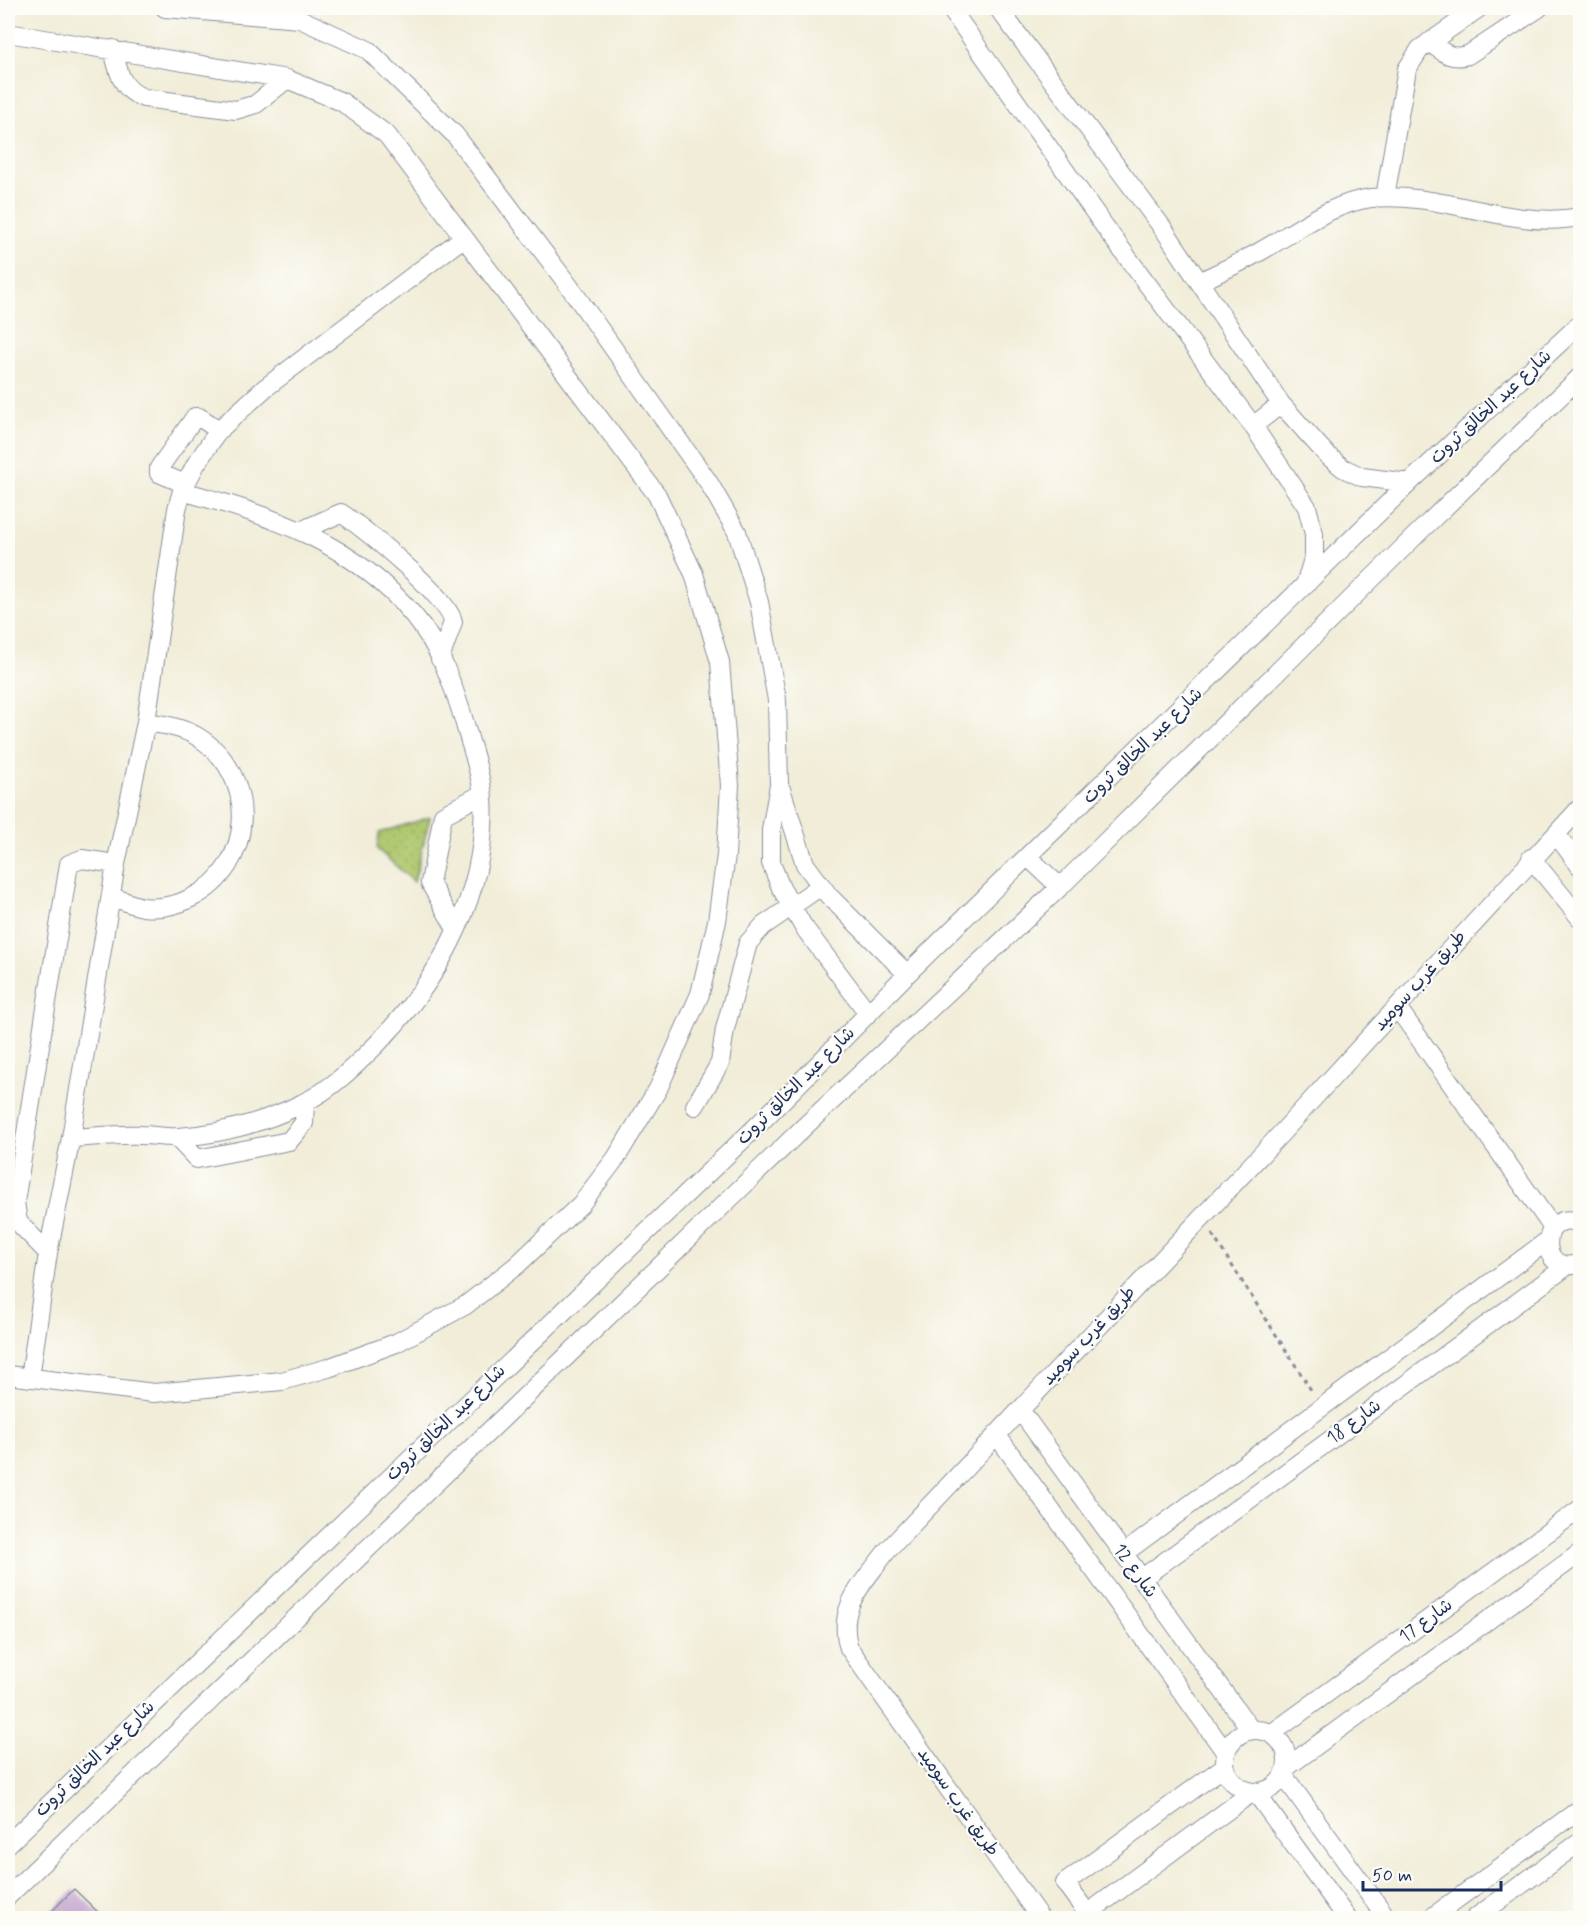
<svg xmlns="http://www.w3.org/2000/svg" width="1588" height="1926" font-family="Mynerve,'Playpen Sans Arabic',sans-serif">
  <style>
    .grass { fill: url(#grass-dots); stroke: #657b66; stroke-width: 1.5 }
    .building { fill: #c3a5ce }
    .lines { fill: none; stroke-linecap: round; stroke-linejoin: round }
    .minor-casing { stroke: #868e9b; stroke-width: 20 }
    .path { stroke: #868e9b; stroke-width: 3; stroke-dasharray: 4.5 4.5; stroke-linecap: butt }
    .minor { stroke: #fff; stroke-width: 18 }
    .labels { text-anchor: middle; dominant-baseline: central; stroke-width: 4.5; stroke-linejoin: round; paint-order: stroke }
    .street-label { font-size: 18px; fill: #1b2f5e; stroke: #fdfcf7 }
  </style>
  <defs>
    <pattern id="grass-dots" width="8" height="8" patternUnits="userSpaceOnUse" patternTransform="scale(1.5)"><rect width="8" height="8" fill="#afc76d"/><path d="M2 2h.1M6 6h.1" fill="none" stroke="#96ab61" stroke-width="1.8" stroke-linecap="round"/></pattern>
  </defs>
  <rect width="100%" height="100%" fill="#fdfcf7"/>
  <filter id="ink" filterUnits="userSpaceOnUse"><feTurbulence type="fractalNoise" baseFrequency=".0167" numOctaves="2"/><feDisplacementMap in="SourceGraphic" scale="12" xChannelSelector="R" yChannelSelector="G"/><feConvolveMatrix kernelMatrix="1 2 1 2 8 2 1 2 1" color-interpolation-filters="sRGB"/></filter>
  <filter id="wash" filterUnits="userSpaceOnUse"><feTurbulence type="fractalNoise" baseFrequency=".008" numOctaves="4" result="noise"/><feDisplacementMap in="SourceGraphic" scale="24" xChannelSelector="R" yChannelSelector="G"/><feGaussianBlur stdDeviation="1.35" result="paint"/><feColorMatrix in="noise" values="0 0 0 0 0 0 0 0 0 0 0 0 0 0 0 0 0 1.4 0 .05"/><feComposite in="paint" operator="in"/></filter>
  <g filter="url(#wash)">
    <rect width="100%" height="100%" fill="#f1edd8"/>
    <path class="grass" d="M430 817 414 882 377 849 379 833Z"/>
    <g id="blocks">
      <path class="building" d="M74 1889 104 1918H45Z"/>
    </g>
  </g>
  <g filter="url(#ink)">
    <use href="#blocks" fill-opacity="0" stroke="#868e9b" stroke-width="1.5"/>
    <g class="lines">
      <g class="minor-casing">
        <path id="minor" d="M165 8 300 19 368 50 455 135 569 286 709 483 737 532 759 602 777 700 779 785 771 830V863L781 888 803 926 868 1013
          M950 8 1110 234 1253 426 1307 507 1314 534V556L1305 585
          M998 8 1165 231 1281 404 1327 455 1343 468 1362 477 1409 483
          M8 33 287 79 342 102 387 135 657 495 694 574 720 662 730 785 726 855 717 921 700 994 658 1089 616 1158 581 1204 517 1265 466 1305 396 1343 328 1368 282 1381 154 1393 8 1375
          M1429 42C1443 52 1450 60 1468 55L1539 8
          M113 49C118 71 121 90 144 98L236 110 256 104 287 79
          M1385 197 1407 69 1420 49 1479 8
          M1199 282C1220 272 1240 263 1261 251 1295 232 1331 203 1371 198 1440 191 1512 230 1580 217
          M1253 426 1281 404
          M185 484 159 473V468L195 417H199L219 430
          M303 530 341 513C363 528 450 598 453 622L440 659
          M781 789 805 864 829 896 907 974
          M1556 834 1580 866
          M1029 858 1060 887
          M1531 858 1580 918
          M112 897C122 900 132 905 143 907 159 909 177 905 191 898 256 866 259 775 198 737 182 727 164 725 146 722
          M456 929 430 883 443 815 482 794
          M1397 1007 1553 1228
          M695 1106 720 1063 725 1029 748 943 763 926 821 886
          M71 1138C94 1137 118 1134 141 1135 154 1135 167 1138 179 1137 221 1134 266 1122 303 1103 331 1090 357 1064 378 1043 441 978 489 889 483 797 481 772 471 747 465 724 454 687 440 647 415 617 353 542 272 516 182 491
          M177 1138 197 1159 289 1141 304 1123 305 1103
          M1580 1223C1538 1206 1537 1280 1580 1263
          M48 1253 18 1222 15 1202 69 864 82 859 116 864
          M30 1378 48 1253 71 1138 116 864 146 722 177 509 182 491 196 464 219 430 265 388 463 238
          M1020 1410 1251 1730
          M996 1434 1226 1753
          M1123 1554 1547 1241
          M1141 1579 1567 1266
          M1225 1761a31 31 0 1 1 62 0a31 31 0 1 1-62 0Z
          M1271 1734 1580 1509
          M1287 1767 1580 1553
          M1284 1776 1387 1918
          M1256 1793 1347 1918
          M8 1844 759 1124 907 974 1409 483 1580 324
          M8 1896 804 1127 1060 887 1419 532 1580 377
          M1087 1914 1251 1793
          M1040 1918 849 1648C836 1607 863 1584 886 1552L1275 1140 1580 808
          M1091 1918 1065 1883 1225 1766
          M1431 1918 1580 1809
          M1475 1918 1580 1842"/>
      </g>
      <path class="path" d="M1212 1234 1313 1393"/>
      <use href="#minor" class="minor"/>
    </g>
  </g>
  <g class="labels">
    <g class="street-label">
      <text transform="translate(1491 407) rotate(-43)">شارع عبد الخالق ثروت</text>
      <text transform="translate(1143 746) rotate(-44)">شارع عبد الخالق ثروت</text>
      <text transform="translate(1420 981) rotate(-48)">طريق غرب سوميد</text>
      <text transform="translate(796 1086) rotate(-45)">شارع عبد الخالق ثروت</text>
      <text transform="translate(1089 1336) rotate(-47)">طريق غرب سوميد</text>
      <text transform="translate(1354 1422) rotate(-36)">شارع 18</text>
      <text transform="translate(446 1423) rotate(-44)">شارع عبد الخالق ثروت</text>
      <text transform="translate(1135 1571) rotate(54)">شارع 12</text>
      <text transform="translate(1426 1621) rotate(-36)">شارع 17</text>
      <text transform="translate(95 1759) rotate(-44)">شارع عبد الخالق ثروت</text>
      <text transform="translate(958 1802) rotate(55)">طريق غرب سوميد</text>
    </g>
  </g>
  <rect width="1588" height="1926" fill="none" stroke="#fdfcf7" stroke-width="30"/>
  <path d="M1363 1881v9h138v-9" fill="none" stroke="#1b2f5e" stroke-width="3"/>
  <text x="1372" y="1881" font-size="18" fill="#1b2f5e" stroke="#fdfcf7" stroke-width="4.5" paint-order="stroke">50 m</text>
</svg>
